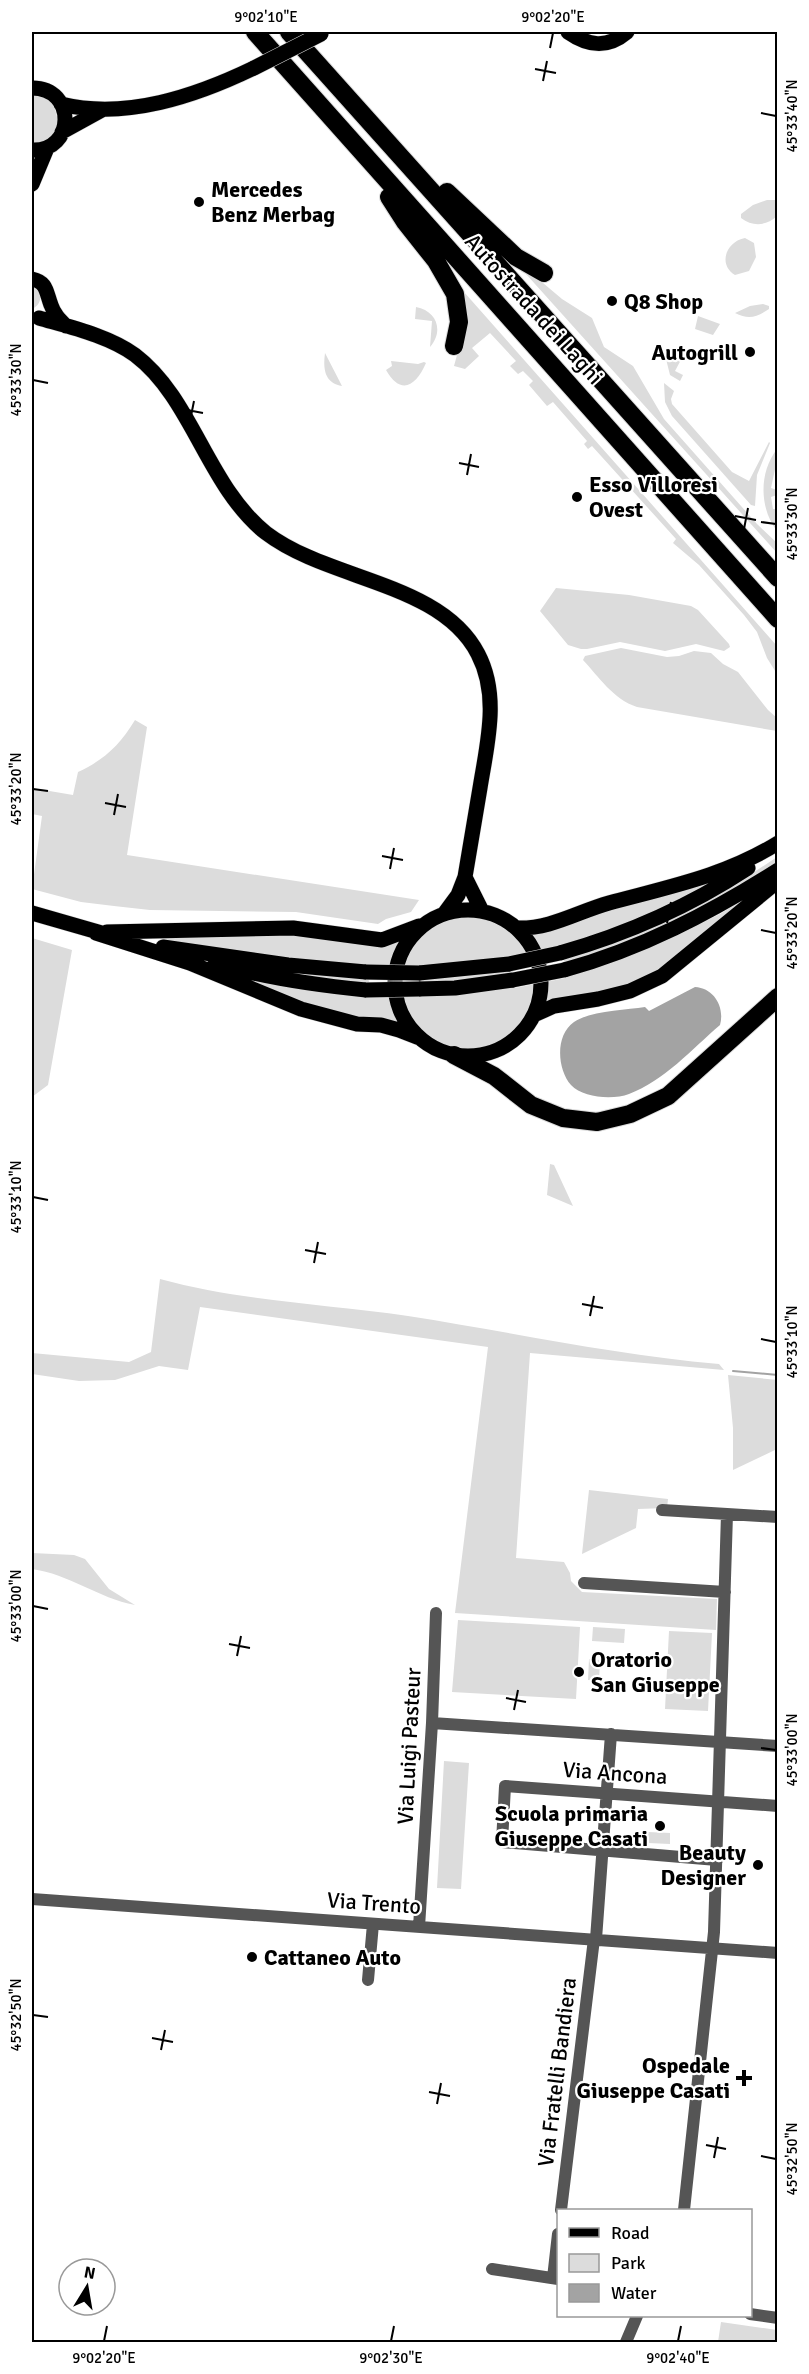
<svg xmlns="http://www.w3.org/2000/svg" width="809" height="2374" font-family="Signika,sans-serif">
  <style>
    .green { fill: #dcdcdc }
    .water { fill: #a3a3a3 }
    .lines { fill: none; stroke-linecap: round; stroke-linejoin: round }
    .stream { stroke: #a3a3a3; stroke-width: 2 }
    .major-casing { stroke: #dbdbdb; stroke-width: 16 }
    .highway-casing { stroke: #dbdbdb; stroke-width: 20 }
    .minor { stroke: #555; stroke-width: 12 }
    .major { stroke: #000; stroke-width: 15 }
    .highway { stroke: #000; stroke-width: 18 }
    .major-bridge-casing { stroke: #dbdbdb; stroke-width: 16; stroke-linecap: butt }
    .major-bridge { stroke: #000; stroke-width: 15 }
    .ticks { fill: none; stroke: #000; stroke-width: 2 }
    .poi-dot { fill: #000; stroke: #fff; stroke-width: 2 }
    .labels { text-anchor: middle; dominant-baseline: central; stroke-width: 4.5; stroke-linejoin: round; paint-order: stroke }
    .poi-label { font-size: 22px; font-weight: bold; fill: #000; stroke: #fff; text-anchor: start }
    .street-label { font-size: 22px; fill: #000; stroke: #fff }
    .neatline { fill: none; stroke: #000; stroke-width: 2 }
    .ticks-label { font-size: 15px; text-anchor: middle; fill: #000 }
  </style>
  <rect width="100%" height="100%" fill="#fff"/>
  <path class="green" d="M32 93 50 99C63 122 60 139 32 144Z
    M767 200H777V216C766 226 753 227 741 218V214L753 205Z
    M745 238 754 243 756 257 749 271 735 275C717 264 727 241 745 238Z
    M530 272 562 299 592 318 604 347 633 366 664 419 757 524 777 543V553L526 274Z
    M32 286C43 291 43 304 32 309Z
    M464 292 777 646V674L767 658 757 632 744 615 699 565 673 543 676 539 592 446 588 449 584 444 587 441 553 402 547 406 529 385 533 381 523 371 518 374 510 366 516 361 490 333 472 348 479 356 465 369 454 366C461 341 468 318 464 292Z
    M763 304 769 306V309C757 317 749 320 735 313L750 306Z
    M416 307C437 311 444 331 430 347L432 321 415 319Z
    M698 316 720 324 713 335 695 329Z
    M664 351 687 356 686 358 683 356 675 371 683 375 680 381 670 375Z
    M325 353 342 386C324 383 323 368 325 353Z
    M391 361 418 364 424 362 426 363C416 386 401 396 386 370L392 366Z
    M664 383 674 391 671 399 672 404 732 472 749 481 769 442 770 443 757 475 755 506 751 505 672 416 665 402Z
    M777 449V460L771 488 777 490V495L771 497 773 509H777V531C759 508 759 472 777 449Z
    M556 588 629 595 691 606 698 610 729 644 730 647 724 651 696 644 665 651 620 642 587 649H581L568 645 540 611Z
    M621 648 667 657 679 656 694 651 711 653 723 664 738 672 768 710 777 718V731L637 707C613 699 599 677 583 660L585 656Z
    M135 720 147 727 127 855 419 900 411 912 386 919 378 924 296 912 150 910 114 906 81 902 32 889 42 816 32 814V788L73 795 78 772C104 760 120 745 135 720Z
    M777 857V865L655 933 564 964V957L733 886Z
    M724 876 711 887 590 940 539 950 530 935Z
    M747 897 655 973 623 987 544 1003 546 982 565 978 679 934 720 914Z
    M464 915C490 913 516 929 529 952L508 957 401 967C409 936 433 920 464 915Z
    M250 932 399 940 390 967 334 968 182 943 156 937Z
    M32 938 72 950 48 1085 32 1097Z
    M229 961 368 978 370 985 343 984Z
    M513 969V976L421 985 420 978Z
    M245 977 389 995 393 1011 400 1023 356 1019 279 997Z
    M535 984C532 1000 529 1015 518 1027 480 1071 415 1046 401 995L514 986 515 988Z
    M550 1164 554 1165 573 1206 547 1195Z
    M160 1279C240 1301 325 1304 408 1316 511 1332 614 1355 719 1364L724 1370 530 1353 516 1558 564 1562 570 1573 571 1581 582 1592 717 1599 716 1630 455 1613 488 1347 200 1307 188 1370 159 1366 115 1380 79 1381 32 1374V1353L129 1362 151 1352Z
    M728 1375 778 1380 777 1449 733 1470V1428Z
    M589 1490 668 1499 667 1508 638 1509 636 1528 582 1554Z
    M32 1553 74 1555 85 1559 109 1589 135 1605C98 1598 69 1574 32 1569Z
    M458 1620 580 1627 576 1699 452 1692Z
    M593 1627 625 1629 624 1643 592 1641Z
    M669 1631 712 1633 708 1711 665 1709Z
    M589 1659 600 1660 599 1681 588 1680Z
    M444 1761 469 1763 461 1889 437 1888Z
    M648 1832 670 1833V1844L648 1843Z
    M721 2322 777 2330V2342H718Z"/>
  <path class="water" d="M695 987C714 988 725 1007 720 1025 692 1049 664 1081 629 1094 613 1100 583 1098 571 1085 557 1069 555 1035 574 1022 590 1011 625 1010 645 1007L649 1011Z"/>
  <g class="lines">
    <path class="stream" d="M733 1371 778 1375"/>
    <g class="major-casing">
      <path id="major" d="M568 32C588 46 607 49 627 32
        M32 88C77 88 75 152 32 150
        M61 104C126 120 196 96 254 68
        M62 132 102 110
        M32 184 47 148
        M32 279C47 282 46 292 51 305 54 314 59 319 66 326
        M39 318C70 327 109 336 135 355 193 399 207 486 266 533 329 581 441 582 478 654 500 696 487 744 480 788 475 817 470 847 465 877L458 895 444 914
        M465 877 482 911
        M395 983a73 73 0 1 1 146 0a73 73 0 1 1-146 0Z
        M32 913 105 934
        M517 928C551 929 577 912 609 903 668 887 725 876 778 843
        M107 932 293 928 382 940 419 926
        M96 933 190 963 301 1009 357 1024 381 1025 399 1030 417 1037
        M163 947 288 965 366 972
        M560 953C627 934 690 906 748 868
        M215 963C264 978 315 985 366 990
        M564 970C641 949 710 913 778 870
        M419 973 509 964
        M419 989 455 988 513 980
        M534 1015 554 1006 598 999 630 991 662 976 778 881"/>
    </g>
    <g class="highway-casing">
      <path id="highway" d="M255 32 778 619
        M289 32 778 578
        M447 192 516 257 544 273
        M389 197 405 222 436 261 455 294 459 322 454 346
        M454 1055 494 1076 531 1105 563 1118 597 1122 630 1114 668 1096 778 997"/>
    </g>
    <path class="minor" d="M662 1510 778 1517
      M584 1583 725 1592
      M432 1723 778 1746
      M717 1860 502 1842 505 1786 778 1806
      M32 1899 778 1953
      M419 1927 432 1723 436 1613
      M596 1939 611 1734
      M368 1980 373 1924
      M561 2210 594 1939
      M684 2210 714 1932 727 1514
      M492 2269 558 2279
      M553 2278 558 2234
      M750 2314 778 2318
      M626 2342 637 2316"/>
    <use href="#major" class="major"/>
    <use href="#highway" class="highway"/>
    <g class="major-bridge-casing">
      <path id="major-bridge" d="M254 68 321 34
        M509 964 560 953
        M366 972 419 973
        M513 980 564 970
        M366 990 419 989"/>
    </g>
    <use href="#major-bridge" class="major-bridge"/>
  </g>
  <path class="ticks" d="M263 48 266 33M550 48 553 33M535 69 556 73M543 81 547 61M761 113 776 116M33 380 48 383M182 409 203 413M190 421 194 401M459 463 479 467M467 475 471 454M735 516 756 520M761 522 776 524M744 529 748 508M33 789 48 791M105 803 126 807M114 815 118 794M382 856 403 860M390 869 394 848M659 910 679 914M667 923 671 902M761 930 776 933M33 1197 48 1200M305 1250 326 1254M314 1263 318 1242M582 1304 603 1308M590 1316 594 1296M761 1339 776 1342M33 1606 48 1609M229 1644 250 1648M237 1656 241 1636M506 1698 526 1702M514 1710 518 1690M761 1748 776 1750M33 2015 48 2017M152 2038 173 2042M161 2050 165 2030M429 2092 450 2096M437 2104 441 2083M706 2145 726 2149M761 2156 776 2159M714 2158 718 2137M104 2341 107 2326M391 2341 394 2326M678 2341 681 2326"/>
  <g class="poi-dot">
    <circle cx="199" cy="202" r="6"/>
    <circle cx="612" cy="301" r="6"/>
    <circle cx="750" cy="352" r="6"/>
    <circle cx="577" cy="497" r="6"/>
    <circle cx="579" cy="1672" r="6"/>
    <circle cx="660" cy="1826" r="6"/>
    <circle cx="758" cy="1865" r="6"/>
    <circle cx="252" cy="1957" r="6"/>
    <path d="M741 2069h6v6h6v6h-6v6h-6v-6h-6v-6h6z"/>
  </g>
  <g class="labels">
    <g class="poi-label">
      <text x="211" y="189">Mercedes<tspan x="211" dy="25">Benz Merbag</tspan></text>
      <text x="624" y="301">Q8 Shop</text>
      <text x="738" y="352" text-anchor="end">Autogrill</text>
      <text x="589" y="484">Esso Villoresi<tspan x="589" dy="25">Ovest</tspan></text>
      <text x="591" y="1659">Oratorio<tspan x="591" dy="25">San Giuseppe</tspan></text>
      <text x="648" y="1813" text-anchor="end">Scuola primaria<tspan x="648" dy="25">Giuseppe Casati</tspan></text>
      <text x="746" y="1852" text-anchor="end">Beauty<tspan x="746" dy="25">Designer</tspan></text>
      <text x="264" y="1957">Cattaneo Auto</text>
      <text x="730" y="2065" text-anchor="end">Ospedale<tspan x="730" dy="25">Giuseppe Casati</tspan></text>
    </g>
    <g class="street-label">
      <text transform="translate(534 309) rotate(48)">Autostrada dei Laghi</text>
      <text transform="translate(409 1746) rotate(-87)">Via Luigi Pasteur</text>
      <text transform="translate(615 1773) rotate(4)">Via Ancona</text>
      <text transform="translate(374 1903) rotate(4)">Via Trento</text>
      <text transform="translate(557 2072) rotate(-83)">Via Fratelli Bandiera</text>
    </g>
  </g>
  <rect width="809" height="2374" fill="none" stroke="#ffffff" stroke-width="66"/>
  <rect x="557" y="2209" width="195" height="108" fill="#ffffff" stroke="#999999" stroke-width="1.5"/>
  <rect x="569" y="2228" width="30" height="9" fill="#000000" stroke="#999999" stroke-width="1.5"/>
  <text x="611" y="2239" font-size="18" fill="#000000">Road</text>
  <rect x="569" y="2254" width="30" height="18" fill="#dcdcdc" stroke="#999999" stroke-width="1.5"/>
  <text x="611" y="2269" font-size="18" fill="#000000">Park</text>
  <rect x="569" y="2284" width="30" height="18" fill="#a3a3a3" stroke="#999999" stroke-width="1.5"/>
  <text x="611" y="2299" font-size="18" fill="#000000">Water</text>
  <g transform="translate(87 2287) rotate(11)"><circle r="28" fill="#ffffff" stroke="#999999" stroke-width="1.5"/>
  <path d="M0-4.5L10 22L0 15L-10 22Z" fill="#000000"/>
  <text y="-9" font-size="16" font-weight="bold" text-anchor="middle" fill="#000000">N</text>
  </g>
  <rect x="33" y="33" width="743" height="2308" class="neatline"/>
  <g class="ticks-label">
    <text x="266" y="22">9°02'10"E</text>
    <text x="553" y="22">9°02'20"E</text>
    <text transform="translate(792 116) rotate(-90)" y="5">45°33'40"N</text>
    <text transform="translate(16 380) rotate(-90)" y="5">45°33'30"N</text>
    <text transform="translate(792 524) rotate(-90)" y="5">45°33'30"N</text>
    <text transform="translate(16 789) rotate(-90)" y="5">45°33'20"N</text>
    <text transform="translate(792 933) rotate(-90)" y="5">45°33'20"N</text>
    <text transform="translate(16 1197) rotate(-90)" y="5">45°33'10"N</text>
    <text transform="translate(792 1342) rotate(-90)" y="5">45°33'10"N</text>
    <text transform="translate(16 1606) rotate(-90)" y="5">45°33'00"N</text>
    <text transform="translate(792 1750) rotate(-90)" y="5">45°33'00"N</text>
    <text transform="translate(16 2015) rotate(-90)" y="5">45°32'50"N</text>
    <text transform="translate(792 2159) rotate(-90)" y="5">45°32'50"N</text>
    <text x="104" y="2363">9°02'20"E</text>
    <text x="391" y="2363">9°02'30"E</text>
    <text x="678" y="2363">9°02'40"E</text>
  </g>
</svg>
